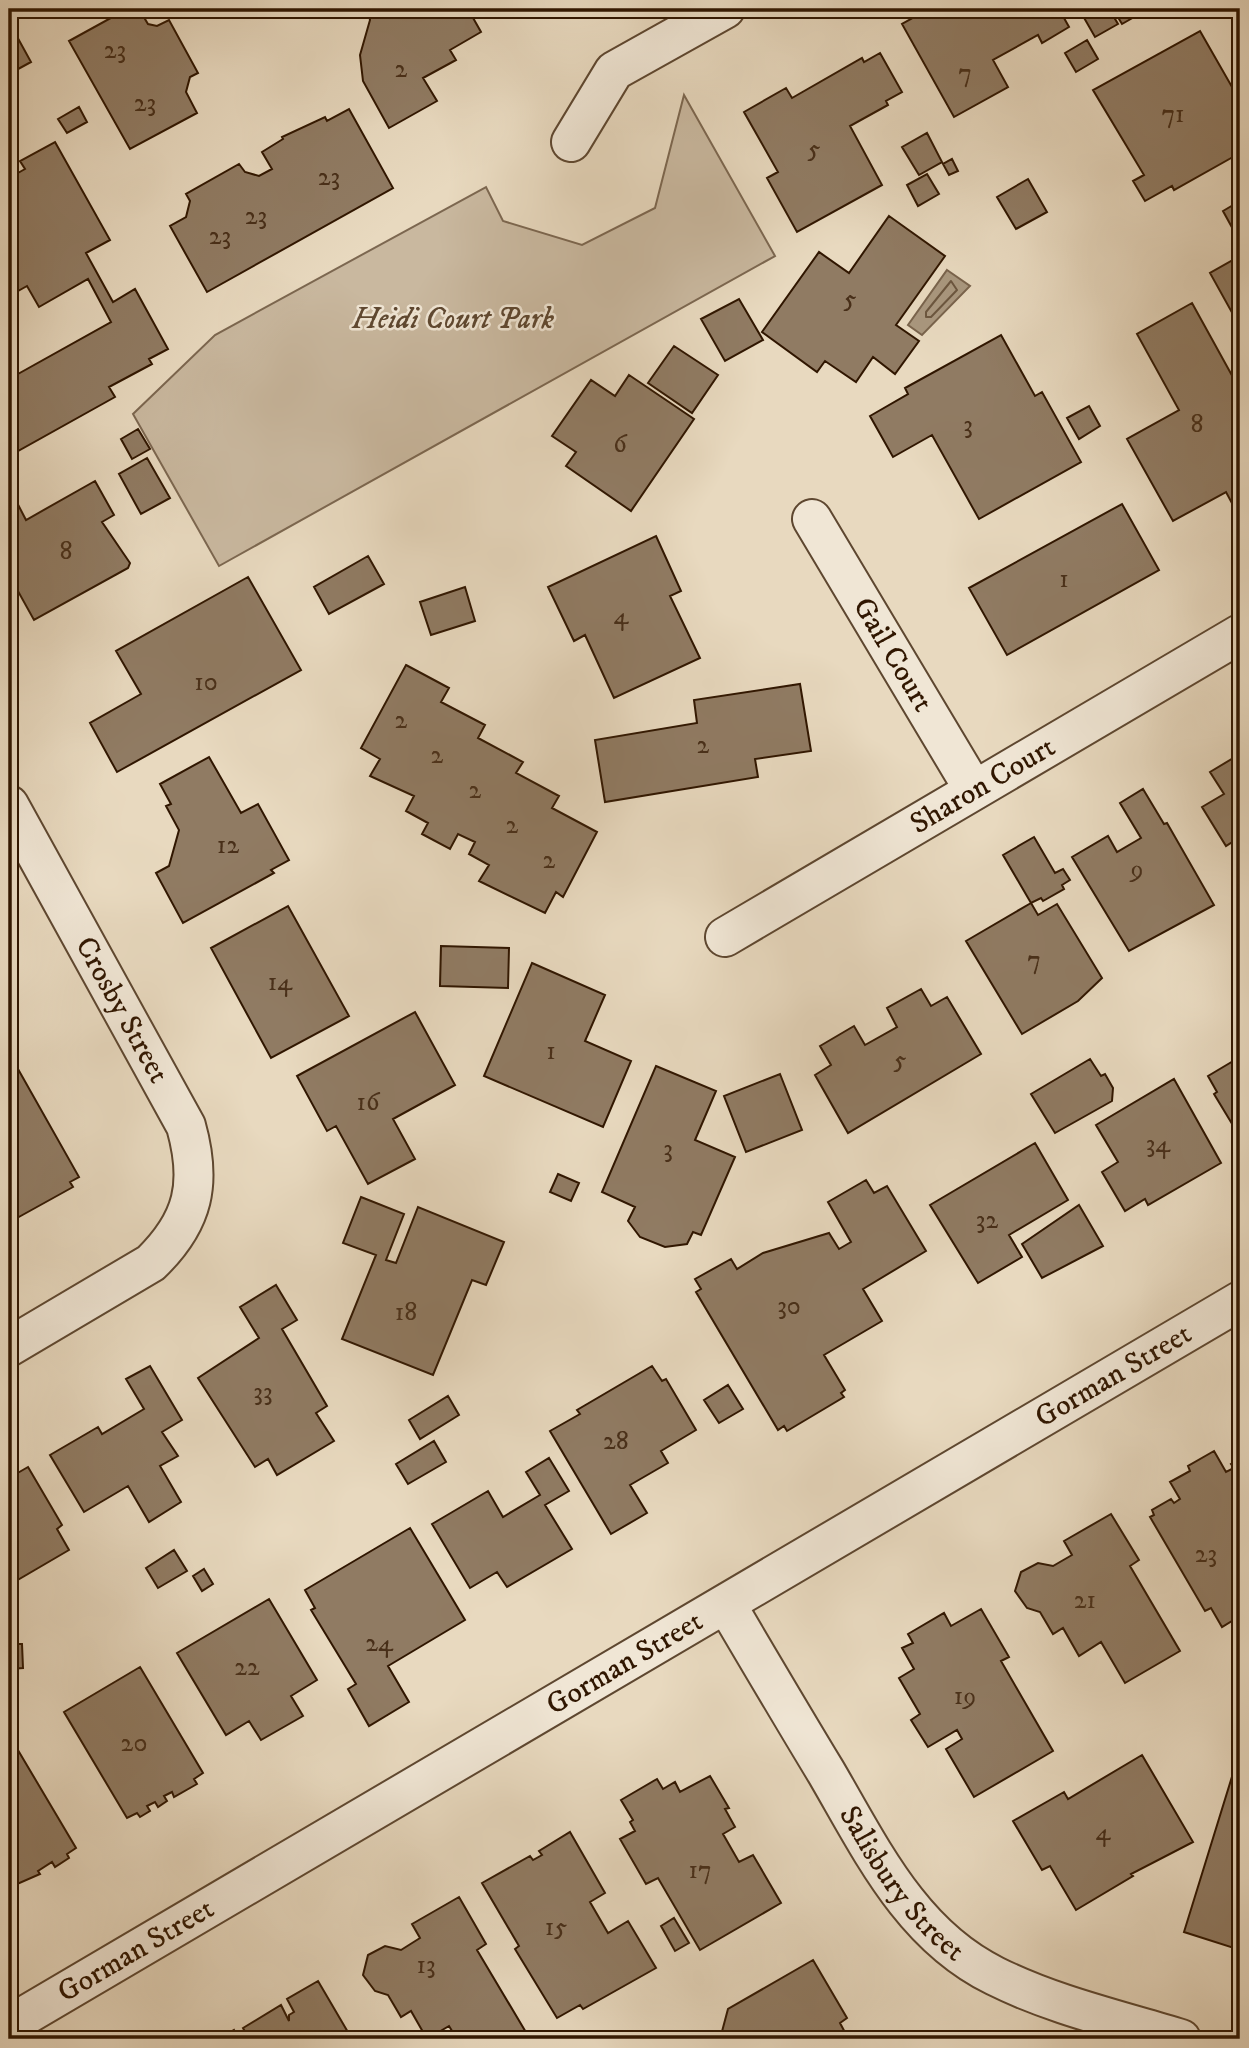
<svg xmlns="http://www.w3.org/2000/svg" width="1249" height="2048" font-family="'IM FELL DW Pica',serif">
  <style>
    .green { fill: #c9b89f; stroke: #7c6750; stroke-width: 2 }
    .water { fill: #a9977e; stroke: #79634c; stroke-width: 2 }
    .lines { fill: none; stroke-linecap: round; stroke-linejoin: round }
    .shore { stroke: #6c563f; stroke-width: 2 }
    .building { fill: #907b63; stroke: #301600; stroke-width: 2 }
    .minor-casing { stroke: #5e4730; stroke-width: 42 }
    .minor { stroke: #f0e6d5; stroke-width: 38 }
    .labels { text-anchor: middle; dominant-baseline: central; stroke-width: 5; stroke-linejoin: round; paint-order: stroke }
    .number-label { font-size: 26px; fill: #482f19 }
    .park-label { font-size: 30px; font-style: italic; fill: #5e4730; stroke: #f0e6d5 }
    .street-label { font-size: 30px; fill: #301600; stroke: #f0e6d5 }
  </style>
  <rect width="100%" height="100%" fill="#e8d9bf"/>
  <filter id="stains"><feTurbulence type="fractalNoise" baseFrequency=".00286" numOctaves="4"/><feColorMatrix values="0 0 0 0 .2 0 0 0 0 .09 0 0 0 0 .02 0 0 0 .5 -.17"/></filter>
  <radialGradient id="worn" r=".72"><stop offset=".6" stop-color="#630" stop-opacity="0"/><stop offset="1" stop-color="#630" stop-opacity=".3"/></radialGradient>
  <path class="green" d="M684 95 775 256 219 566 133 414 215 335 486 187 503 221 582 245 655 208Z"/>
  <path class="water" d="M947 270 970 286 922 335 908 325Z"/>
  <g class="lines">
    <path class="shore" d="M951 281 957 290 931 317H926V312Z"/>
  </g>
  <path class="building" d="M127 9H139L148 24 157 26 169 20 198 73 190 77 186 92 197 113 130 149 69 41Z
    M368 9H468L481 32 450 50 456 60 423 78 437 101 389 128 363 81 360 55 370 20Z
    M929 9H1059L1069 27 1042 43 1038 35 993 60 1008 87 954 117 902 24Z
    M1079 9H1109L1118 24 1095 37Z
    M1113 9H1148L1122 24Z
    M9 22 31 62 9 74Z
    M1200 31 1232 87 1240 83V153L1174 190 1172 186 1145 201 1133 181 1144 175 1093 90Z
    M1087 40 1098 59 1076 72 1065 53Z
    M880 53 902 92 886 101 888 105 850 126 882 185 797 232 767 178 778 172 744 112 786 88 792 98 862 58 864 62Z
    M79 107 87 122 67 133 58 119Z
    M349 109 393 188 207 292 170 226 186 217 190 201 186 194 239 164 245 172 259 176 272 169 262 152 283 139 282 137 325 117 327 121Z
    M927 133 942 162 919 175 902 147Z
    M55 142 110 240 86 253 113 302 135 289 168 349 149 359 152 364 109 387 115 397 9 456V379L111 322 88 279 39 307 27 286 9 296V178L25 169 20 161Z
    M952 159 958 171 949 175 943 164Z
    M927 174 939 194 918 206 907 185Z
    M1028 179 1047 212 1016 229 997 197Z
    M1240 201V242L1223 211Z
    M889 216 945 256 896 325 919 341 895 374 873 357 856 382 825 361 817 372 762 332 819 252 849 273Z
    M1240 256V327L1210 273Z
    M739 299 763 340 725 361 701 319Z
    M1192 303 1240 390V504L1234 507 1226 492 1173 521 1127 439 1179 410 1137 334Z
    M1001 335 1035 396 1042 392 1081 462 979 519 932 435 893 457 870 416 908 394 905 388Z
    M674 346 718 375 692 413 648 383Z
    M629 375 694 419 631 511 566 466 576 452 552 436 591 380 615 396Z
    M1089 406 1100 426 1079 439 1067 418Z
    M138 429 150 449 132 459 121 439Z
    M147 458 170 498 141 514 119 474Z
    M95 481 114 515 102 522 130 563 128 568 34 620 9 575V493L11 491 26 520Z
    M1122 504 1159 570 1007 655 969 588Z
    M656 536 681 591 670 596 700 658 614 698 585 635 574 641 548 587Z
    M368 556 384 584 329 614 314 587Z
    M248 577 301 670 117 772 90 723 141 694 116 651Z
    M465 587 475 621 431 635 420 602Z
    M406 665 449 688 441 702 485 725 478 738 523 762 516 773 559 796 552 808 597 832 563 897 556 892 545 913 479 881 489 865 469 854 475 842 458 834 450 849 422 834 428 823 406 811 414 796 370 776 380 759 361 748Z
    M800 684 811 751 755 759 758 777 605 802 595 740 697 723 694 700Z
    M1240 754V837L1226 846 1202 807 1224 794 1210 772Z
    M209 757 241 813 258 804 289 860 271 870 274 873 183 923 156 873 169 866 179 830 166 806 171 804 160 784Z
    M1143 789 1164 824 1167 823 1214 905 1129 951 1072 857 1108 836 1117 852 1141 838 1120 803Z
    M1034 837 1055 873 1063 869 1070 880 1062 885 1064 889 1043 901 1041 898 1031 903 1003 855Z
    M1031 903 1038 915 1057 904 1102 978 1078 1001 1022 1034 966 941Z
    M288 906 349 1016 271 1058 211 948Z
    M441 946 509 948 508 988 440 986Z
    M532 963 605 995 585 1041 631 1061 603 1127 484 1076Z
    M921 989 931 1006 947 997 981 1054 848 1133 815 1075 831 1065 820 1046 854 1026 865 1045 897 1027 887 1008Z
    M415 1012 455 1085 393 1119 415 1159 368 1184 336 1126 327 1131 297 1076Z
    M1240 1057V1137L1214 1094 1217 1092 1208 1076Z
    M1090 1059 1101 1076 1105 1074 1113 1088 1112 1101 1055 1133 1031 1094Z
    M656 1066 716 1091 695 1140 735 1157 701 1235 693 1232 687 1244 665 1247 640 1237 628 1221 635 1207 602 1192Z
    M18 1069 79 1177 70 1182 73 1187 17 1218 14 1213 9 1216V1075Z
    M780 1074 802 1130 746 1152 724 1096Z
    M1174 1079 1221 1163 1148 1205 1145 1199 1125 1211 1102 1172 1118 1162 1096 1125Z
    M1035 1143 1068 1200 1009 1235 1022 1257 978 1283 930 1205Z
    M558 1174 579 1183 571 1201 550 1192Z
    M866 1180 874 1193 887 1186 926 1251 863 1289 882 1321 824 1355 845 1390 841 1393 844 1397 787 1431 784 1426 778 1430 696 1292 701 1289 695 1279 731 1259 737 1269 763 1253 829 1233 839 1249 851 1242 828 1202Z
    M361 1197 404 1214 386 1260 396 1263 418 1207 504 1242 486 1285 472 1280 433 1375 342 1339 376 1255 343 1243Z
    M1079 1205 1103 1246 1042 1278 1022 1244Z
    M276 1285 297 1320 282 1329 327 1406 316 1413 334 1441 277 1475 268 1459 255 1467 198 1378 259 1338 240 1307Z
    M150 1366 182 1420 162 1432 178 1456 160 1466 181 1502 149 1522 128 1486 84 1512 50 1455 98 1427 102 1434 144 1409 126 1379Z
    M652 1366 662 1381 666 1379 696 1430 661 1451 668 1463 630 1485 647 1513 611 1534 550 1431 580 1414 577 1410Z
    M728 1385 743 1409 719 1423 704 1400Z
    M448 1396 459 1415 420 1439 409 1420Z
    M434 1441 446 1462 408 1484 396 1464Z
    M1214 1451 1226 1472 1234 1468 1231 1464 1240 1458V1591L1238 1593 1240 1616 1222 1627 1211 1608 1205 1611 1150 1517 1154 1515 1152 1510 1171 1499 1174 1503 1180 1499 1170 1482 1190 1471 1188 1466Z
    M549 1458 569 1491 545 1505 572 1549 507 1587 497 1572 470 1588 432 1524 488 1491 503 1517 540 1495 526 1472Z
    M28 1467 62 1525 57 1529 69 1550 9 1585V1478Z
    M1111 1514 1139 1560 1130 1566 1180 1651 1125 1683 1101 1642 1079 1656 1063 1628 1053 1634 1040 1612 1027 1608 1015 1591 1021 1572 1038 1563 1053 1566 1072 1555 1064 1541Z
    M410 1528 465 1620 388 1666 409 1702 369 1726 348 1689 356 1684 311 1610 315 1608 305 1590Z
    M174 1550 187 1571 158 1588 146 1568Z
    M204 1569 213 1584 202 1591 193 1576Z
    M269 1599 317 1680 291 1696 303 1716 261 1740 249 1721 226 1735 177 1653Z
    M981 1609 1009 1657 1001 1661 1053 1751 974 1797 946 1749 962 1739 957 1730 928 1747 911 1720 920 1714 899 1678 914 1669 902 1648 913 1643 908 1634 944 1613 951 1626Z
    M9 1644H22L23 1668 9 1669Z
    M140 1667 203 1773 194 1779 197 1784 174 1797 172 1792 164 1796 167 1801 158 1807 155 1802 147 1806 150 1811 140 1817 137 1813 127 1818 64 1712Z
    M9 1735 76 1848 67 1854 69 1858 55 1867 52 1862 38 1871 40 1874 15 1885 9 1874Z
    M1239 1754H1240V1950L1184 1932Z
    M1142 1755 1193 1842 1131 1874 1133 1876 1076 1910 1050 1866 1042 1870 1013 1821 1064 1792 1068 1799Z
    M710 1776 729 1808 725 1809 735 1827 723 1834 739 1862 753 1855 781 1903 700 1950 658 1878 646 1884 620 1839 635 1831 630 1822 633 1820 621 1800 657 1779 663 1789 675 1782 680 1792Z
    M570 1832 605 1893 590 1902 608 1933 628 1921 656 1968 583 2009 580 2005 557 2018 515 1949 519 1946 482 1883 530 1856 533 1860 542 1855 539 1851Z
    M459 1897 486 1944 477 1950 527 2034 518 2039H457L449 2026 427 2039 411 2011 401 2017 388 1995 375 1991 363 1975 368 1955 385 1946 401 1950 420 1938 412 1924Z
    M674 1918 689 1943 675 1951 661 1926Z
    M813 1960 847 2018 840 2023 848 2038 856 2034 859 2039H720L728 2009Z
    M318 1981 352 2039H249L243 2028 281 2005 289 2021V2015L294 2012 287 1999Z
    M234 2030 239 2039H219Z"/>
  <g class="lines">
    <g class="minor-casing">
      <g id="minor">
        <path d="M571 142 614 71 725 9"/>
        <path id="s1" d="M812 519 974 790"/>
        <path id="s2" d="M9 805 186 1126C202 1183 194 1221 151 1263L9 1347"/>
        <path id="s3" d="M725 937 1240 634"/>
        <path id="s4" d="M726 1604C759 1660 792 1716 826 1772 871 1849 911 1935 995 1976 1053 2005 1119 2020 1181 2039"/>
        <path id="s5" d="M9 2025 1240 1301"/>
      </g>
    </g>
    <use href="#minor" class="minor"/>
  </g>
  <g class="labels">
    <g class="number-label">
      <text x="115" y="50">23</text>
      <text x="401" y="69">2</text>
      <text x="965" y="73">7</text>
      <text x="145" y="103">23</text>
      <text x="1173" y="114">71</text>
      <text x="814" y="149">5</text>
      <text x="329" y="177">23</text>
      <text x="256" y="216">23</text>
      <text x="220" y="236">23</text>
      <text x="850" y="299">5</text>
      <text x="1197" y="424">8</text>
      <text x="968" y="425">3</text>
      <text x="620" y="444">6</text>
      <text x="66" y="551">8</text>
      <text x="1064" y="579">1</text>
      <text x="621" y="616">4</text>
      <text x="206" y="682">10</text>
      <text x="401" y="720">2</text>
      <text x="703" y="745">2</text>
      <text x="437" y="755">2</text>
      <text x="475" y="790">2</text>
      <text x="512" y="825">2</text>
      <text x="228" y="845">12</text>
      <text x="549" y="860">2</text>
      <text x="1137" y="869">9</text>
      <text x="1034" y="960">7</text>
      <text x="280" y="982">14</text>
      <text x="551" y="1051">1</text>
      <text x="900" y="1060">5</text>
      <text x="368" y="1102">16</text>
      <text x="1158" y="1144">34</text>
      <text x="668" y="1149">3</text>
      <text x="987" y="1220">32</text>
      <text x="789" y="1306">30</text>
      <text x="406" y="1312">18</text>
      <text x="263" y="1392">33</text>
      <text x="616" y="1441">28</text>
      <text x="1206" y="1554">23</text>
      <text x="1085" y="1600">21</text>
      <text x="379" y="1643">24</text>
      <text x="247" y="1667">22</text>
      <text x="965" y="1696">19</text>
      <text x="134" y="1743">20</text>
      <text x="1103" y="1832">4</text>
      <text x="700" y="1870">17</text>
      <text x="556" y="1927">15</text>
      <text x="426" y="1965">13</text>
    </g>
    <g class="park-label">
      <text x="453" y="319">Heidi Court Park</text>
    </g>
    <g class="street-label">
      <text stroke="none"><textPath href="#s1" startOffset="158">Gail Court</textPath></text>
      <text stroke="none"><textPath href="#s3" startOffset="299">Sharon Court</textPath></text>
      <text stroke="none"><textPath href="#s2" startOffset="234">Crosby Street</textPath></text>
      <text stroke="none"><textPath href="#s5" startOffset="1281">Gorman Street</textPath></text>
      <text stroke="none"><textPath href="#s5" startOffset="714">Gorman Street</textPath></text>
      <text stroke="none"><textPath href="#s4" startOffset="331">Salisbury Street</textPath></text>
      <text stroke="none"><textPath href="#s5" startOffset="147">Gorman Street</textPath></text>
    </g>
  </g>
  <rect width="1249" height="2048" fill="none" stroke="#e8d9bf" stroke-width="35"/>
  <rect x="10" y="10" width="1228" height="2027" fill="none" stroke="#301600" stroke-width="3.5"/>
  <rect x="18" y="18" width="1214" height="2013" fill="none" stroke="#301600" stroke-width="2"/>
  <rect width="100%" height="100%" filter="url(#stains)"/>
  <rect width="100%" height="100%" fill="url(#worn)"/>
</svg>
